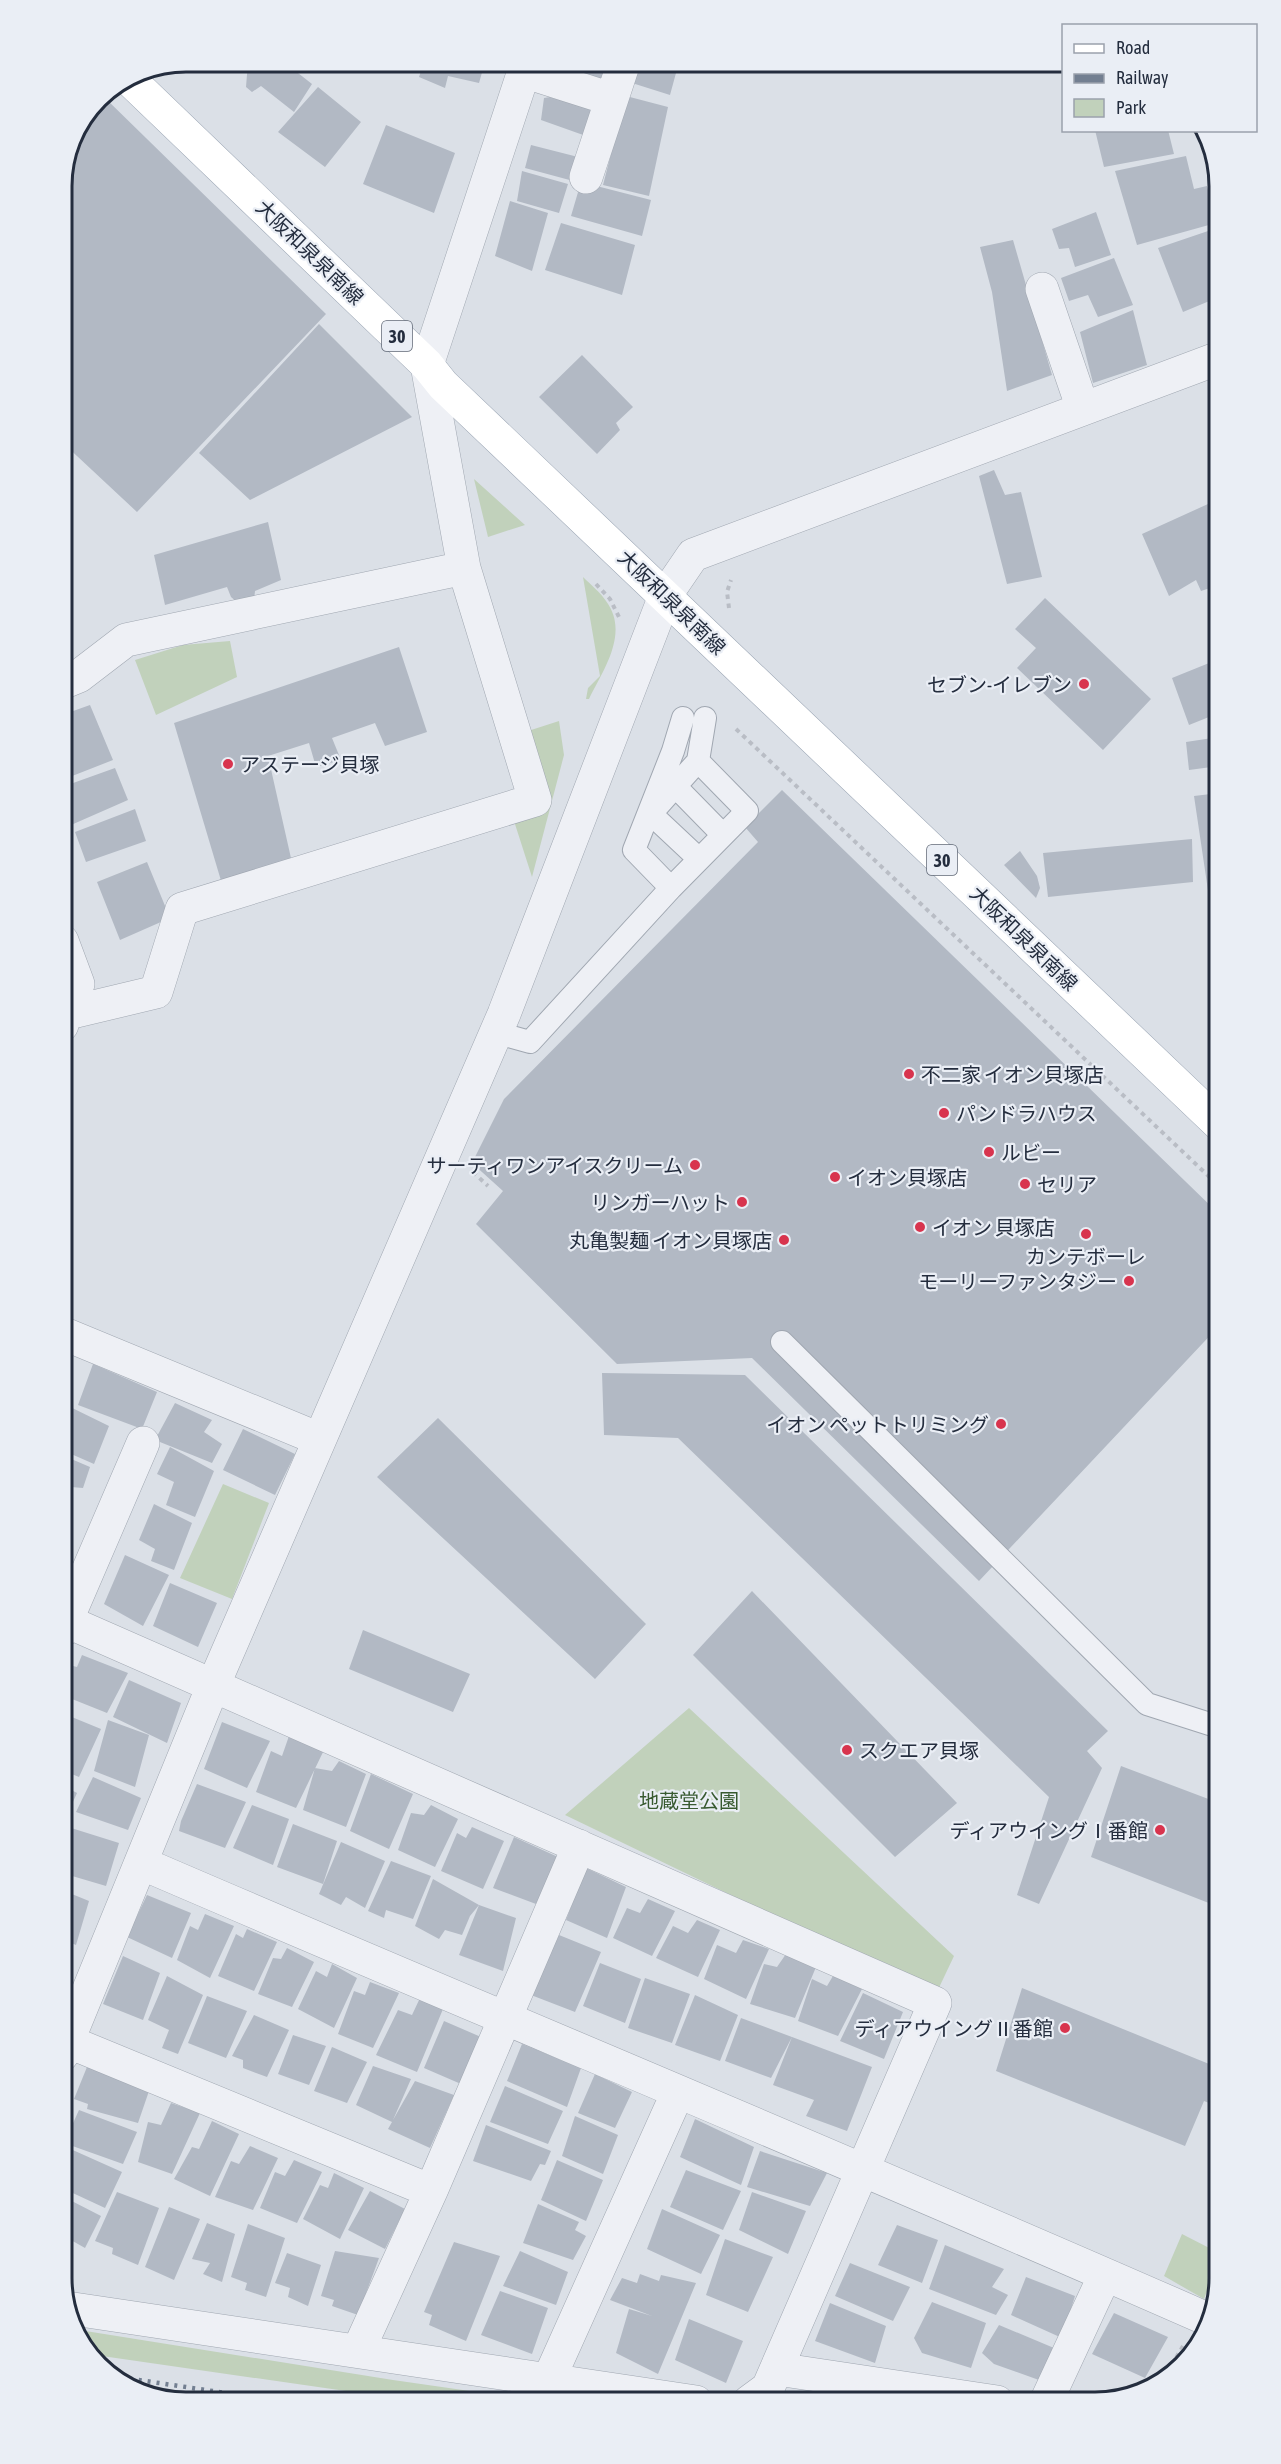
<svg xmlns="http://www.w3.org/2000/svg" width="1281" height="2464" font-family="'Asap Condensed','Noto Sans JP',sans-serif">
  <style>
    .green { fill: #c1d1bb }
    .building { fill: #b2b9c4 }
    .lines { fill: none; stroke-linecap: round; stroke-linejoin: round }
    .service-casing { stroke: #a0a7b1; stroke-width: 24 }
    .minor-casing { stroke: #a0a7b1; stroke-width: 34 }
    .primary-casing { stroke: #99a4b3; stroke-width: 34 }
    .path { stroke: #b9bdc5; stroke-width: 4; stroke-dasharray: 4.5 4.5; stroke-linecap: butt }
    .service { stroke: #eef0f5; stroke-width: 22 }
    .minor { stroke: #eef0f5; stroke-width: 33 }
    .primary { stroke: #fff; stroke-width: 33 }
    .rail { stroke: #737f91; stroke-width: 4.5; stroke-dasharray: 3 6; stroke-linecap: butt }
    .poi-dot { fill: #d8344e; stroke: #eaeef5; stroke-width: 2 }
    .labels { text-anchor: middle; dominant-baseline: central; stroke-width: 4.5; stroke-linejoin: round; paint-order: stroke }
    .shield { fill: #eaeef5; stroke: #5f6775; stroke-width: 1.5 }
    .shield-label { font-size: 18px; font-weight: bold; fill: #242d3e }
    .street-label { font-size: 20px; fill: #242d3e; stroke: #eaeef5 }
    .poi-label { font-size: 20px; fill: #242d3e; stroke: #eaeef5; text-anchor: end }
    .park-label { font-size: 20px; fill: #385a30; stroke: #eaeef5 }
    .rim { fill: none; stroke: #242d3e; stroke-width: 3 }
  </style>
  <rect width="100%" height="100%" fill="#dbe0e7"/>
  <path class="green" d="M474 479 525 525 488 537Z
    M583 577C591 585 600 592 606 601 630 633 603 670 589 699H586L588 688 600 676Z
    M230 641 237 677 156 715 135 660 183 645Z
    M559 721 564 755 532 877 514 821 528 731Z
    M223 1484 269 1503 232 1599 180 1578Z
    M689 1708 954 1956 936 1994 565 1815Z
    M1182 2234 1219 2253V2260L1204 2299 1164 2276Z
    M73 2329 393 2380 546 2402H422L95 2355Z"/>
  <path class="building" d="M215 62H236L235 66Z
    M248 62H284L312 84 294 112 261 86 252 92 246 87Z
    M424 62H485L479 83 448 76 445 88 419 77Z
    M561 62H613L605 90 557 74Z
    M638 62H679L670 95 632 83Z
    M318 87 361 122 325 167 278 132Z
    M102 95 326 314 137 512 62 442V178L71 138 98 98Z
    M626 96 668 107 649 196 603 185Z
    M550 97 595 111 586 136 541 120 544 98Z
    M386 125 455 153 434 213 363 184Z
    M1095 130H1168L1174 154 1104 167Z
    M531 145 582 158 577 182 525 168Z
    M1186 156 1194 189 1207 186 1216 223 1137 245 1115 171Z
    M522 171 568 184 559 213 517 201Z
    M581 182 651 200 642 236 571 216Z
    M510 201 548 213 532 271 495 256Z
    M1096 212 1111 255 1075 267 1069 248 1059 249 1052 229Z
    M561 223 635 245 622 295 545 270Z
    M1211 230 1219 252V297L1183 312 1158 248Z
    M1013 240 1052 375 1007 391 992 292 980 247Z
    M1114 258 1133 305 1098 317 1088 295 1069 301 1061 278Z
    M1133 310 1147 365 1093 383 1080 332Z
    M319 324 412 417 250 500 199 453Z
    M582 355 633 407 616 423 620 430 597 454 539 397Z
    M994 470 1005 495 1021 492 1042 577 1007 584 979 476Z
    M1219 499V585L1201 591 1196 580 1169 596 1142 534Z
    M268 522 281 580 255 591 254 600 238 603 231 597 227 587 165 605 154 555Z
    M1045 598 1151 699 1103 750 1017 668 1036 648 1015 629Z
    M399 647 427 732 385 746 375 723 332 738 341 760 316 767 309 743 268 756 293 867 222 884 174 723Z
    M1219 659V713L1189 725 1172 678Z
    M90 705 113 760 62 780V715Z
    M1219 737V766L1189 770 1186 742Z
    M115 768 128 800 71 825 62 803V787Z
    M782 790 1219 1214V1326L979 1581 752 1358 617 1364 476 1224 503 1191 472 1163 504 1099 758 842 745 827Z
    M1219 793V902L1210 904 1194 796Z
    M135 809 146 841 86 862 75 832Z
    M1192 839 1193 882 1048 897 1043 853Z
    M1020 851 1037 876 1040 888 1036 898 1004 865Z
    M147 862 170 918 120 940 97 882Z
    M1218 1009H1219V1042H1215Z
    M93 1364 157 1392 142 1429 78 1405Z
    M602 1373 745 1375 1108 1731 1087 1751 1102 1768 1039 1904 1017 1895 1049 1797 678 1438 604 1435Z
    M62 1403 109 1426 94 1464 62 1450Z
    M175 1403 212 1420 204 1432 222 1444 212 1463 155 1440Z
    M438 1418 646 1624 595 1679 377 1477Z
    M243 1429 295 1454 275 1495 223 1470Z
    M170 1447 214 1471 195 1517 166 1505 174 1482 157 1474Z
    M62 1455 90 1467 83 1488 71 1487 68 1498 62 1496Z
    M154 1504 192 1523 174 1570 151 1561 155 1549 139 1540Z
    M125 1555 169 1575 143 1626 104 1604Z
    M170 1583 217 1603 198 1647 153 1626Z
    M752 1591 957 1803 895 1857 693 1655Z
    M363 1630 470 1674 453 1712 349 1669Z
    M82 1655 128 1673 107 1713 62 1695V1678L65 1664 77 1667Z
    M129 1680 181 1703 167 1743 113 1717Z
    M62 1713 101 1729 79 1777 62 1770Z
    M108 1720 149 1735 135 1787 94 1771Z
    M222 1722 270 1741 247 1788 204 1769Z
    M289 1736 324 1750 296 1808 256 1792 271 1751 282 1756Z
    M339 1761 366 1774 346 1827 303 1810 315 1768 332 1771Z
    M1121 1766 1219 1803V1907L1091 1857Z
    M371 1774 413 1794 389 1849 350 1831Z
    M93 1777 141 1798 128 1830 76 1812Z
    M197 1784 246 1802 225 1848 179 1831 181 1821Z
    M62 1785 77 1793 62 1826Z
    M252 1805 289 1819 273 1865 233 1848Z
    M431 1805 458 1819 435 1867 398 1850 411 1813 424 1815Z
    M293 1824 337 1841 323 1884 277 1867Z
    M68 1827 119 1843 106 1886 62 1873V1841Z
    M472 1827 504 1841 483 1889 441 1871 457 1833 466 1838Z
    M514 1837 558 1857 536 1904 493 1888Z
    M341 1842 385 1861 365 1908 346 1897 341 1905 319 1894Z
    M391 1861 431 1876 413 1919 386 1910 384 1918 368 1911Z
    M586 1868 626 1887 607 1938 566 1920Z
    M433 1879 479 1905 470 1916 462 1935 445 1930 439 1939 415 1926Z
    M62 1890 89 1901 76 1945 62 1939Z
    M147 1895 191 1913 172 1958 127 1937Z
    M648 1899 675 1911 652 1956 613 1938 627 1908 640 1913Z
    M479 1905 516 1918 503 1971 459 1955Z
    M205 1914 234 1926 210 1978 177 1960 190 1926 198 1930Z
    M697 1920 720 1930 698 1977 656 1958 673 1926 688 1933Z
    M247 1929 277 1942 254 1991 218 1976 236 1934 243 1938Z
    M559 1935 601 1952 575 2012 531 1995Z
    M743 1940 769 1949 746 1999 704 1979 717 1945 736 1953Z
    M287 1948 314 1962 292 2007 258 1994 273 1958 281 1959Z
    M786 1954 816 1967 795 2018 750 2004 764 1964 777 1967Z
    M123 1956 160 1973 143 2020 103 2004Z
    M600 1963 641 1979 625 2023 583 2006Z
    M332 1964 357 1978 334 2028 298 2009 316 1971 327 1977Z
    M167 1976 203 1995 178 2054 162 2048 169 2030 148 2020Z
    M833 1976 862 1989 838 2036 798 2021 812 1979 827 1986Z
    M645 1978 690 1994 672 2043 628 2028Z
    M370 1982 399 1993 373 2048 338 2034 354 1991 365 1995Z
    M1022 1988 1219 2068V2107L1204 2101 1185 2146 996 2071Z
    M863 1993 903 2012 884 2059 840 2041Z
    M695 1995 738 2015 720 2061 675 2045Z
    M207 1996 247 2011 226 2058 188 2043Z
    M420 1998 443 2009 417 2072 376 2055 398 2010 412 2015Z
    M254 2015 289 2030 267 2077 243 2068V2060L232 2056Z
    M741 2018 792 2037 771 2078 725 2061Z
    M444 2021 481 2037 461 2084 424 2068Z
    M293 2035 326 2046 309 2085 278 2074Z
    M792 2037 872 2067 847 2131 806 2116 814 2100 773 2085Z
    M522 2044 581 2068 567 2107 507 2081Z
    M332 2047 367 2062 347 2103 314 2091Z
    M373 2066 411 2079 393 2120 415 2081 454 2095 430 2148 388 2129 392 2122 356 2105Z
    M87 2067 149 2091 138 2123 87 2109 88 2104 74 2099Z
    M595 2074 632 2092 615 2128 578 2113Z
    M505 2086 563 2111 548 2144 490 2122Z
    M171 2103 200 2113 172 2174 138 2162 148 2122 161 2125Z
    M79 2110 137 2132 123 2164 64 2143Z
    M575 2116 618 2135 603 2174 562 2156Z
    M695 2119 754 2147 741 2185 680 2157Z
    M212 2121 239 2134 210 2196 174 2179 192 2147 199 2149Z
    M486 2125 551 2151 545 2165 540 2164 531 2181 473 2161Z
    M250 2146 278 2158 253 2210 215 2197 231 2161 239 2164Z
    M66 2147 122 2172 105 2208 62 2188V2161Z
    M760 2151 827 2173 810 2206 747 2187Z
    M294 2160 322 2172 297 2223 260 2208 275 2172 285 2176Z
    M557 2160 603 2180 586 2221 541 2200Z
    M686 2170 741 2191 723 2230 670 2207Z
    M334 2173 364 2188 340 2239 303 2219 320 2185 328 2188Z
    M370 2191 405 2209 385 2249 348 2230Z
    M117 2192 159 2208 138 2265 112 2254 113 2248 95 2241Z
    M752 2192 806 2211 788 2254 739 2230Z
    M62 2196 101 2216 85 2248 62 2235Z
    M538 2204 579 2222 575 2230 586 2236 573 2260 523 2243Z
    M169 2207 200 2219 174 2280 145 2267Z
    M662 2209 720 2235 701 2274 647 2249Z
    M207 2223 235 2234 222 2282 203 2274 210 2263 192 2259Z
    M248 2224 285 2238 266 2297 245 2290 247 2283 231 2277Z
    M897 2225 938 2240 922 2283 878 2265Z
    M725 2239 773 2257 748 2312 706 2295Z
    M62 2242 70 2246 62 2265Z
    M454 2242 500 2256 466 2341 429 2325 432 2315 424 2312Z
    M945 2245 1004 2269 992 2287 1008 2295 996 2315 929 2289Z
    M335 2251 379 2258 358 2315 332 2306 334 2300 321 2296Z
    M520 2251 568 2272 556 2305 503 2286Z
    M287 2253 321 2265 308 2306 288 2297 290 2288 275 2283Z
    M850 2263 910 2287 893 2321 835 2296Z
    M640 2274 659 2281 661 2275 696 2283 658 2374 616 2353 629 2309 652 2316 610 2300 622 2278 637 2283Z
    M1026 2277 1075 2296 1062 2338 1011 2315Z
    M500 2291 548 2308 532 2354 481 2335Z
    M932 2302 986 2323 971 2368 922 2353 914 2338Z
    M830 2303 886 2326 875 2363 815 2341Z
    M1114 2313 1168 2337 1145 2378 1092 2354Z
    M689 2319 743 2341 726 2383 675 2360Z
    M999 2325 1054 2348 1039 2380 994 2364 982 2353Z
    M814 2389 873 2398V2402H814Z"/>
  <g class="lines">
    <g class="service-casing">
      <path id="service" d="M676 787 723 835
        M656 808 698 761 705 718
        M651 814 699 859
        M671 888 634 850 673 751 683 718
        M512 1037 530 1042 671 888 747 811 698 761
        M782 1342 1147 1704 1219 1727"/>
    </g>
    <g class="minor-casing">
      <path id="minor" d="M523 71 611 99
        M586 177 624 62
        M1042 289 1083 409
        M62 683 79 676 126 640 464 568 427 365 527 62
        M62 941 78 984
        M62 1025 64 1014 156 992 182 909 535 800 464 568
        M62 1333 319 1439
        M66 1621 935 2003 768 2388 749 2402
        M62 1631 143 1443
        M141 1863C496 2016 853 2163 1207 2319
        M62 2039 431 2191
        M62 2055 213 1686 504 1014 665 596 693 555 1219 358
        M67 2308 696 2402
        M358 2351 431 2191 579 1846
        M777 2369 997 2402
        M549 2379 678 2092
        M1046 2402 1105 2275"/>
    </g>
    <g class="primary-casing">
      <path id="primary" d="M128 78 427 365 443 385 1219 1124"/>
    </g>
    <path class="path" d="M596 584 610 599 619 617
      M729 608 727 592 731 580
      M736 729 1219 1186
      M473 1172 488 1186
      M1215 2283 1219 2272
      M1167 2373 1183 2346"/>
    <use href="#service" class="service"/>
    <use href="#minor" class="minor"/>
    <use href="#primary" class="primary"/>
    <path class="rail" d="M112 2376 286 2402"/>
  </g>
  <g class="poi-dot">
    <circle cx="1084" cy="684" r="6"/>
    <circle cx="228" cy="764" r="6"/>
    <circle cx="909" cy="1074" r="6"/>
    <circle cx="944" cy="1113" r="6"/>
    <circle cx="989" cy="1152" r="6"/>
    <circle cx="695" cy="1165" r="6"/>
    <circle cx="835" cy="1177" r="6"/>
    <circle cx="1025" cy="1184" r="6"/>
    <circle cx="742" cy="1202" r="6"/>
    <circle cx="920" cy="1227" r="6"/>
    <circle cx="1086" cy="1234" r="6"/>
    <circle cx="784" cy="1240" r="6"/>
    <circle cx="1129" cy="1281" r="6"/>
    <circle cx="1001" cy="1424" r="6"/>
    <circle cx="847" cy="1750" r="6"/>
    <circle cx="1160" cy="1830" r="6"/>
    <circle cx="1065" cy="2028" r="6"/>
  </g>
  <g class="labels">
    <g class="shield">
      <rect x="382" y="321" width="30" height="30" rx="4.5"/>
      <rect x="927" y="845" width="30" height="30" rx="4.5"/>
    </g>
    <g class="shield-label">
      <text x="397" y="336">30</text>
      <text x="942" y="860">30</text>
    </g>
    <g class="street-label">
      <text transform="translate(310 252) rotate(44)">大阪和泉泉南線</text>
      <text transform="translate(672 602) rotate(44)">大阪和泉泉南線</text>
      <text transform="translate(1024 938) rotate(44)">大阪和泉泉南線</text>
    </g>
    <g class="poi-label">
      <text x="1072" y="684">セブン-イレブン</text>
      <text x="240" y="764" text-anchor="start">アステージ貝塚</text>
      <text x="921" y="1074" text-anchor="start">不二家 イオン貝塚店</text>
      <text x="956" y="1113" text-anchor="start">パンドラハウス</text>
      <text x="1001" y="1152" text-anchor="start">ルビー</text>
      <text x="683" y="1165">サーティワンアイスクリーム</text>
      <text x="847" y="1177" text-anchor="start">イオン貝塚店</text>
      <text x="1037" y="1184" text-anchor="start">セリア</text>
      <text x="730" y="1202">リンガーハット</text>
      <text x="932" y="1227" text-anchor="start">イオン 貝塚店</text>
      <text x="772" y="1240">丸亀製麺 イオン貝塚店</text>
      <text x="1086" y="1256" text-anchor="middle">カンテボーレ</text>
      <text x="1117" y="1281">モーリーファンタジー</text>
      <text x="989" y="1424">イオン ペットトリミング</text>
      <text x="859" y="1750" text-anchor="start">スクエア貝塚</text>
      <text x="1148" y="1830">ディアウイングⅠ番館</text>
      <text x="1053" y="2028">ディアウイングⅡ番館</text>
    </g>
    <g class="park-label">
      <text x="689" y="1800">地蔵堂公園</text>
    </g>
  </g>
  <path d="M0 0H1281V2464H0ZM186 72H1095A114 114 0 0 1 1209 186V2278A114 114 0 0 1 1095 2392H186A114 114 0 0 1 72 2278V186A114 114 0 0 1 186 72Z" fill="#eaeef5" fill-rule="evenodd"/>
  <path class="rim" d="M186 72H1095A114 114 0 0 1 1209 186V2278A114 114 0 0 1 1095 2392H186A114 114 0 0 1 72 2278V186A114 114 0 0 1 186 72Z"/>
  <rect x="1062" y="24" width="195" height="108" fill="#eaeef5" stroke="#9ba1ac" stroke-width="1.5"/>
  <rect x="1074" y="44" width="30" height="9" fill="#ffffff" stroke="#9ba1ac" stroke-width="1.5"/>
  <text x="1116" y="54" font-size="18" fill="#242d3e">Road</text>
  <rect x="1074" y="74" width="30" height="9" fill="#737f91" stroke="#9ba1ac" stroke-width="1.5"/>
  <text x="1116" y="84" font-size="18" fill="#242d3e">Railway</text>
  <rect x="1074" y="99" width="30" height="18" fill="#c1d1bb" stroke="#9ba1ac" stroke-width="1.5"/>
  <text x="1116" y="114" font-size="18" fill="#242d3e">Park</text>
</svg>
